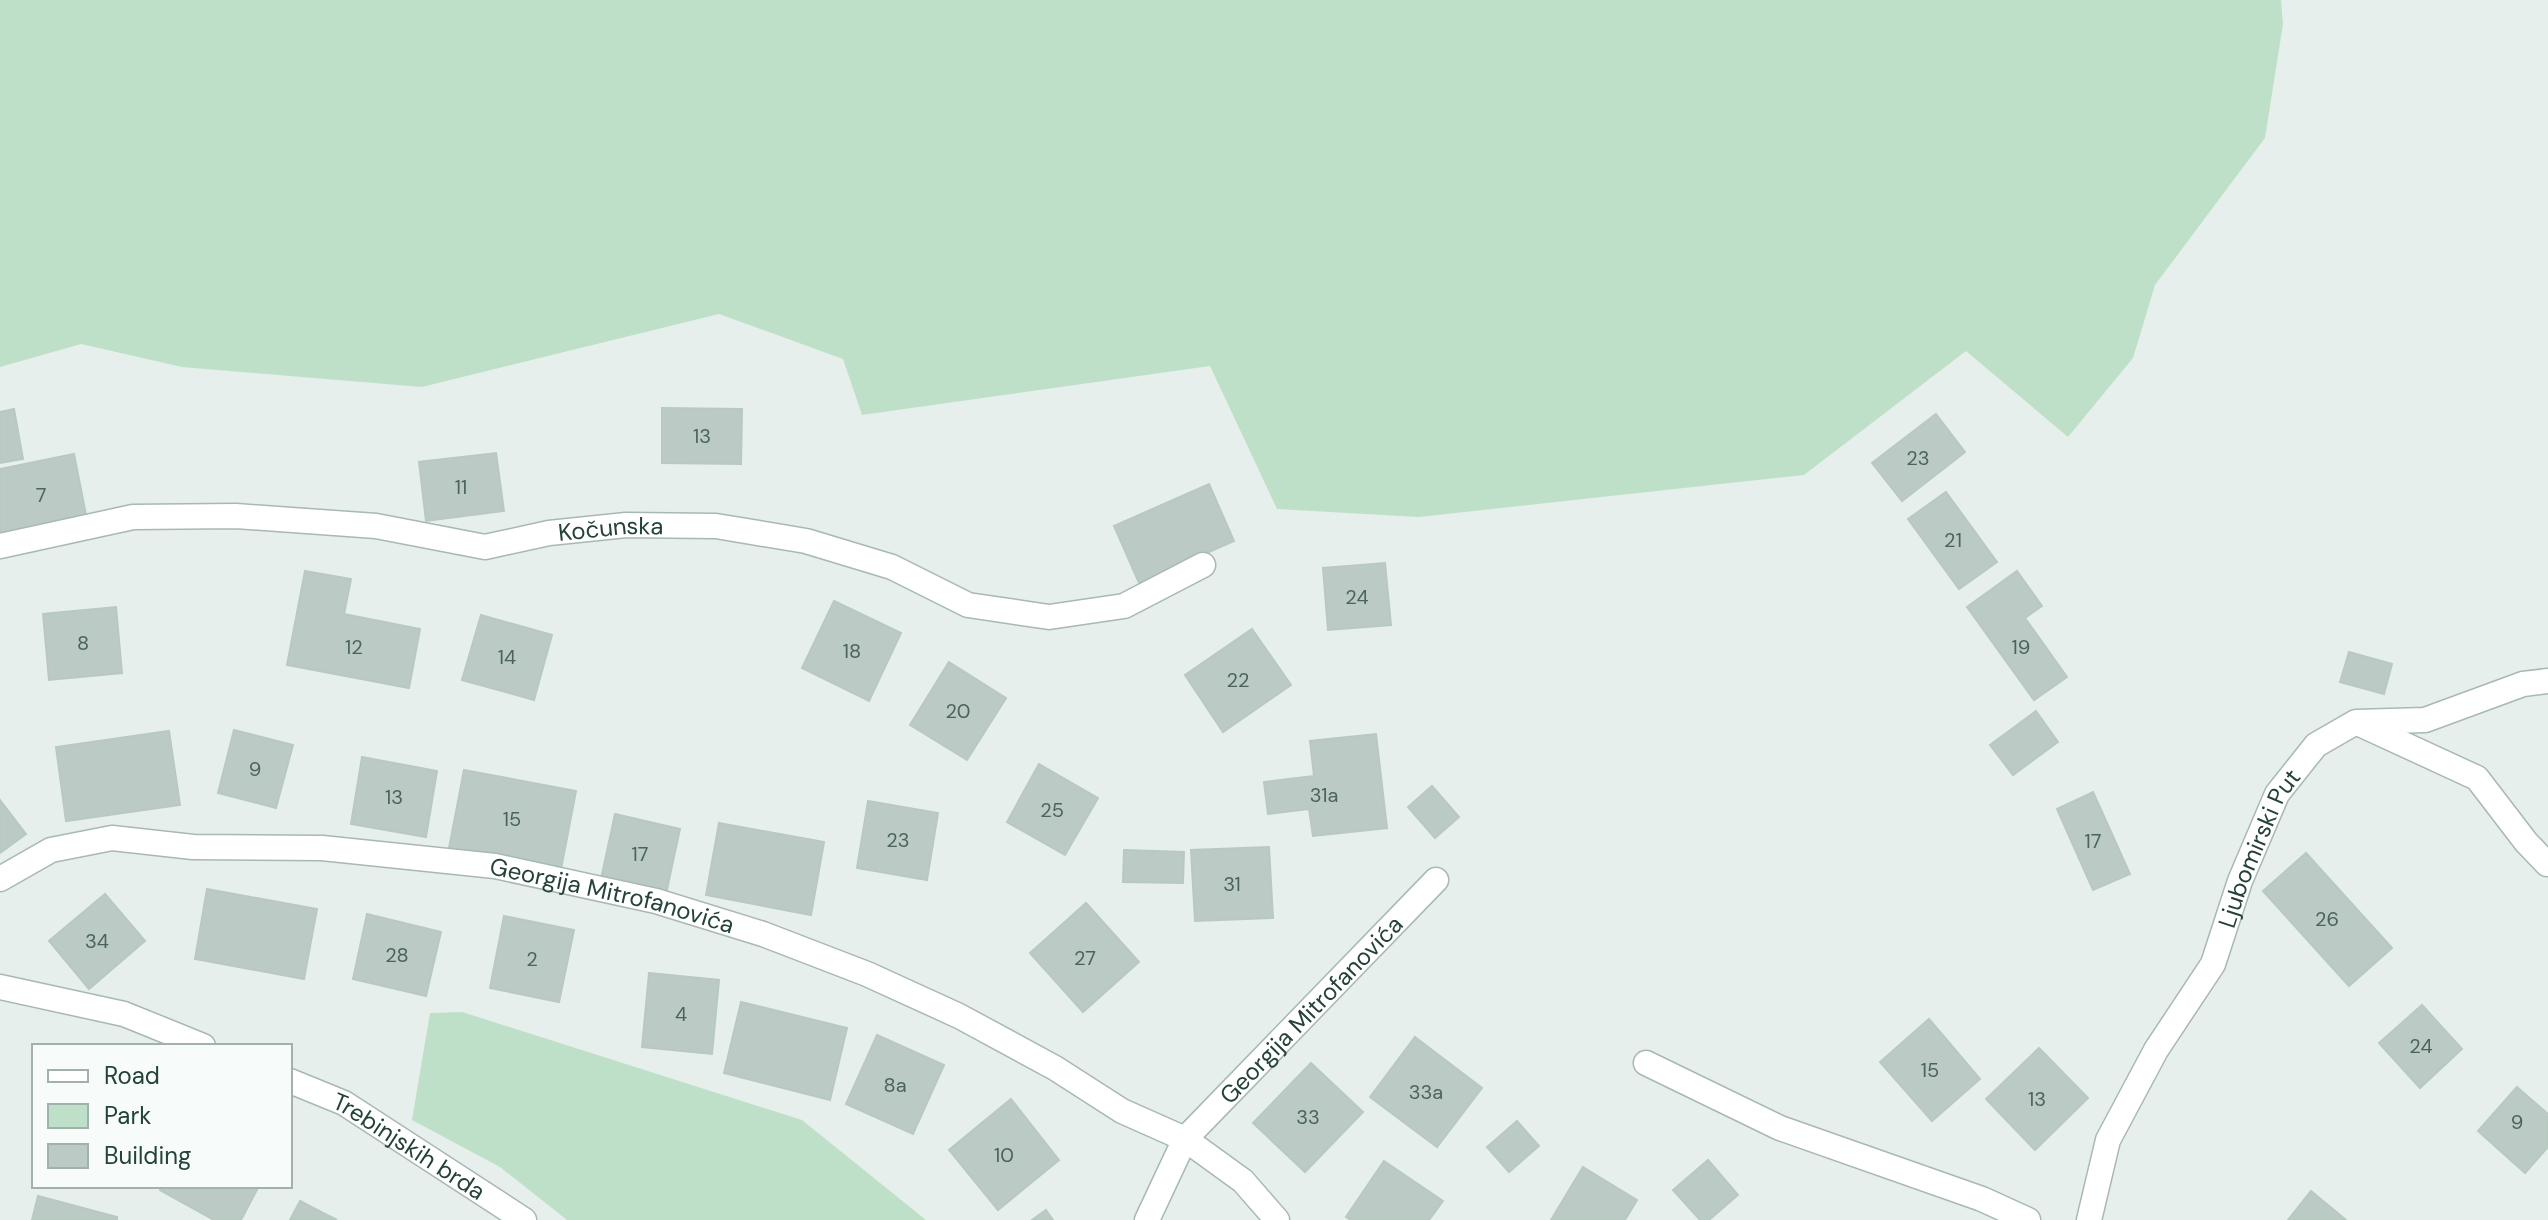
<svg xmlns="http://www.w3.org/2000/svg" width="2548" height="1220" font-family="'DM Sans',sans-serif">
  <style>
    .green { fill: #bfe0c8 }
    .building { fill: #bbcac4; stroke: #b8c9c2; stroke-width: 2 }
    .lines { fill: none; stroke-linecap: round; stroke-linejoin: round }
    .street-casing { stroke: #a8b8b2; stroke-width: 27 }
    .street { stroke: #fff; stroke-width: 24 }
    .labels { text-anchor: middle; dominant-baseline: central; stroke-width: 7; stroke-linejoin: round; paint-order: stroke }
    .number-label { font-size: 20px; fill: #4a645c }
    .street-label { font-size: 24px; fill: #24423a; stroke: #f7fbf9 }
  </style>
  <rect width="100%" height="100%" fill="#e6efeb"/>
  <path class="green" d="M0 0H2281L2283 24 2265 138 2155 285 2133 358 2068 437 1966 351 1804 475 1419 517 1277 509 1210 366 862 415 843 359 719 314 422 387 182 367 81 344 0 367Z
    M462 1012 802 1120 926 1220H567L500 1167 412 1120 430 1013Z"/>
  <path class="building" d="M662 408 742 409 741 464 662 463Z
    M14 409 23 459 0 463V412Z
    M1936 414 1965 452 1902 501 1872 463Z
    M496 453 504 511 426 521 419 462Z
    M74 454 87 520 0 538V469Z
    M1209 484 1234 541 1139 583 1114 526Z
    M1946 492 1997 562 1959 589 1908 519Z
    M1385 563 1391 625 1328 630 1323 568Z
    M305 571 351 579 344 614 420 629 409 688 287 665Z
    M2017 571 2042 606 2025 618 2067 677 2034 700 1967 607Z
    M834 601 901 633 869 701 802 668Z
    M116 607 122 673 49 680 43 614Z
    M481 615 552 635 534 700 462 680Z
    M1252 629 1291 685 1223 732 1185 675Z
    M2349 652 2392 664 2384 694 2340 682Z
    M949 662 1006 698 967 760 910 725Z
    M2036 711 2058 742 2013 775 1990 745Z
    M234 730 293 745 276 808 218 793Z
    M169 731 180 805 66 821 56 747Z
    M1376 734 1387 828 1313 836 1309 809 1268 814 1264 782 1314 776 1310 741Z
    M362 757 437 771 426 837 351 824Z
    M1039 764 1098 798 1065 855 1007 822Z
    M464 770 576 791 561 869 449 848Z
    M1432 786 1459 817 1435 838 1408 807Z
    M2093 792 2130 874 2093 890 2057 809Z
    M0 800 26 834 0 853Z
    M868 801 938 813 927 880 857 868Z
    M615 814 680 829 666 894 601 879Z
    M719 823 824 842 811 915 706 895Z
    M1269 847 1273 918 1195 921 1191 850Z
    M1124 850 1184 852 1183 883 1123 882Z
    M2306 853 2392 948 2349 986 2263 891Z
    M207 889 317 909 304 979 195 959Z
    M105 894 145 941 89 989 49 941Z
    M1086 903 1139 962 1083 1012 1030 953Z
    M367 914 441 932 426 996 353 979Z
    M504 916 574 930 559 1002 490 988Z
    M649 973 719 980 712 1054 642 1047Z
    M741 1002 847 1028 830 1100 724 1073Z
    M2422 1005 2462 1049 2420 1088 2379 1043Z
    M1929 1019 1980 1079 1932 1121 1880 1062Z
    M877 1035 944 1065 913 1134 846 1104Z
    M1415 1037 1482 1088 1437 1147 1370 1097Z
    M2039 1048 2088 1098 2035 1150 1986 1099Z
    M1311 1063 1363 1112 1305 1172 1253 1123Z
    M2517 1087 2548 1114V1147L2525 1173 2478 1131Z
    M1011 1099 1059 1160 998 1210 949 1150Z
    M1517 1121 1539 1146 1509 1172 1487 1147Z
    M1708 1160 1738 1195 1709 1220H1700L1673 1190Z
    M1384 1161 1443 1201 1429 1220H1351L1346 1217Z
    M1583 1167 1637 1200 1625 1220H1551Z
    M162 1186H259L241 1220H214L160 1190Z
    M2311 1191 2346 1220H2288Z
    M38 1196 117 1217V1220H32Z
    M300 1201 323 1213 337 1220H290Z
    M1046 1210 1053 1220H1032Z"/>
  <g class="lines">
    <g class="street-casing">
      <g id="street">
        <path id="s1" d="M0 546 133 517 236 516 376 526 485 547 549 533 626 525 716 526 806 541 892 567 968 605 1049 617 1124 606 1203 565"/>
        <path d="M2362 725 2477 778 2526 842 2547 864"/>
        <path id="s2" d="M0 879 51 850 112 838 193 847 322 848 495 866 656 901 763 934 867 974 959 1016 1055 1068 1122 1111 1185 1139 1243 1181 1277 1220"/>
        <path d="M0 987 124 1014 203 1046"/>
        <path d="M1646 1063 1780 1128 1982 1199 2028 1220"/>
        <path id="s3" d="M290 1081 344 1103 524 1220"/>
        <path id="s4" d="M1147 1220 1185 1139 1436 880"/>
        <path id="s5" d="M2089 1220 2108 1140 2156 1050 2213 964 2240 881 2277 794 2316 745 2356 722 2425 720 2523 684 2548 681"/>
      </g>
    </g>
    <use href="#street" class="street"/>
  </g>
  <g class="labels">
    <g class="number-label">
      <text x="702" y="436">13</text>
      <text x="1918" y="458">23</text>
      <text x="461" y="487">11</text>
      <text x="41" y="495">7</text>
      <text x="1953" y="540">21</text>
      <text x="1357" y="597">24</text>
      <text x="83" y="643">8</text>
      <text x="354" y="647">12</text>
      <text x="2021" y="647">19</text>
      <text x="852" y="651">18</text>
      <text x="507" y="657">14</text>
      <text x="1238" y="680">22</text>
      <text x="958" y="711">20</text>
      <text x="255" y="769">9</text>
      <text x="1324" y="795">31a</text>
      <text x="394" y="797">13</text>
      <text x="1052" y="810">25</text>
      <text x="512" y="819">15</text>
      <text x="898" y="840">23</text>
      <text x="2093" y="841">17</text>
      <text x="640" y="854">17</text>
      <text x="1232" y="884">31</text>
      <text x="2327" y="919">26</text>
      <text x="97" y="941">34</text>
      <text x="397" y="955">28</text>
      <text x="1085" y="958">27</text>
      <text x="532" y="959">2</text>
      <text x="681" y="1014">4</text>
      <text x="2421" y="1046">24</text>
      <text x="1930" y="1070">15</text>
      <text x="895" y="1085">8a</text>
      <text x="1426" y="1092">33a</text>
      <text x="2037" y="1099">13</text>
      <text x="1308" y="1117">33</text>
      <text x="2517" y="1122">9</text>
      <text x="1004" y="1155">10</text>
    </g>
    <g class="street-label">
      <text stroke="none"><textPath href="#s1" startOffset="618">Kočunska</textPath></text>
      <text stroke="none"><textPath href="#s5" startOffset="412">Ljubomirski Put</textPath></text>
      <text stroke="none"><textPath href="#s2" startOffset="626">Georgija Mitrofanovića</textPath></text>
      <text stroke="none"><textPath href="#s4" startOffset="270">Georgija Mitrofanovića</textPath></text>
      <text stroke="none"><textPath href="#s3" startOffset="136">Trebinjskih brda</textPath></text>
    </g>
  </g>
  <rect x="32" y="1044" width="260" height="144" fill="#f7fbf9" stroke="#a3b1ad" stroke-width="2"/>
  <rect x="48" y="1070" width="40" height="12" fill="#ffffff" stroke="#a3b1ad" stroke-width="2"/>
  <text x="104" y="1084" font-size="24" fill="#24423a">Road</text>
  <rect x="48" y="1104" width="40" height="24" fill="#bfe0c8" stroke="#a3b1ad" stroke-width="2"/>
  <text x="104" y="1124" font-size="24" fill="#24423a">Park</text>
  <rect x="48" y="1144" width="40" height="24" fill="#bbcac4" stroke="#a3b1ad" stroke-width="2"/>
  <text x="104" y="1164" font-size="24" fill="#24423a">Building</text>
</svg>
